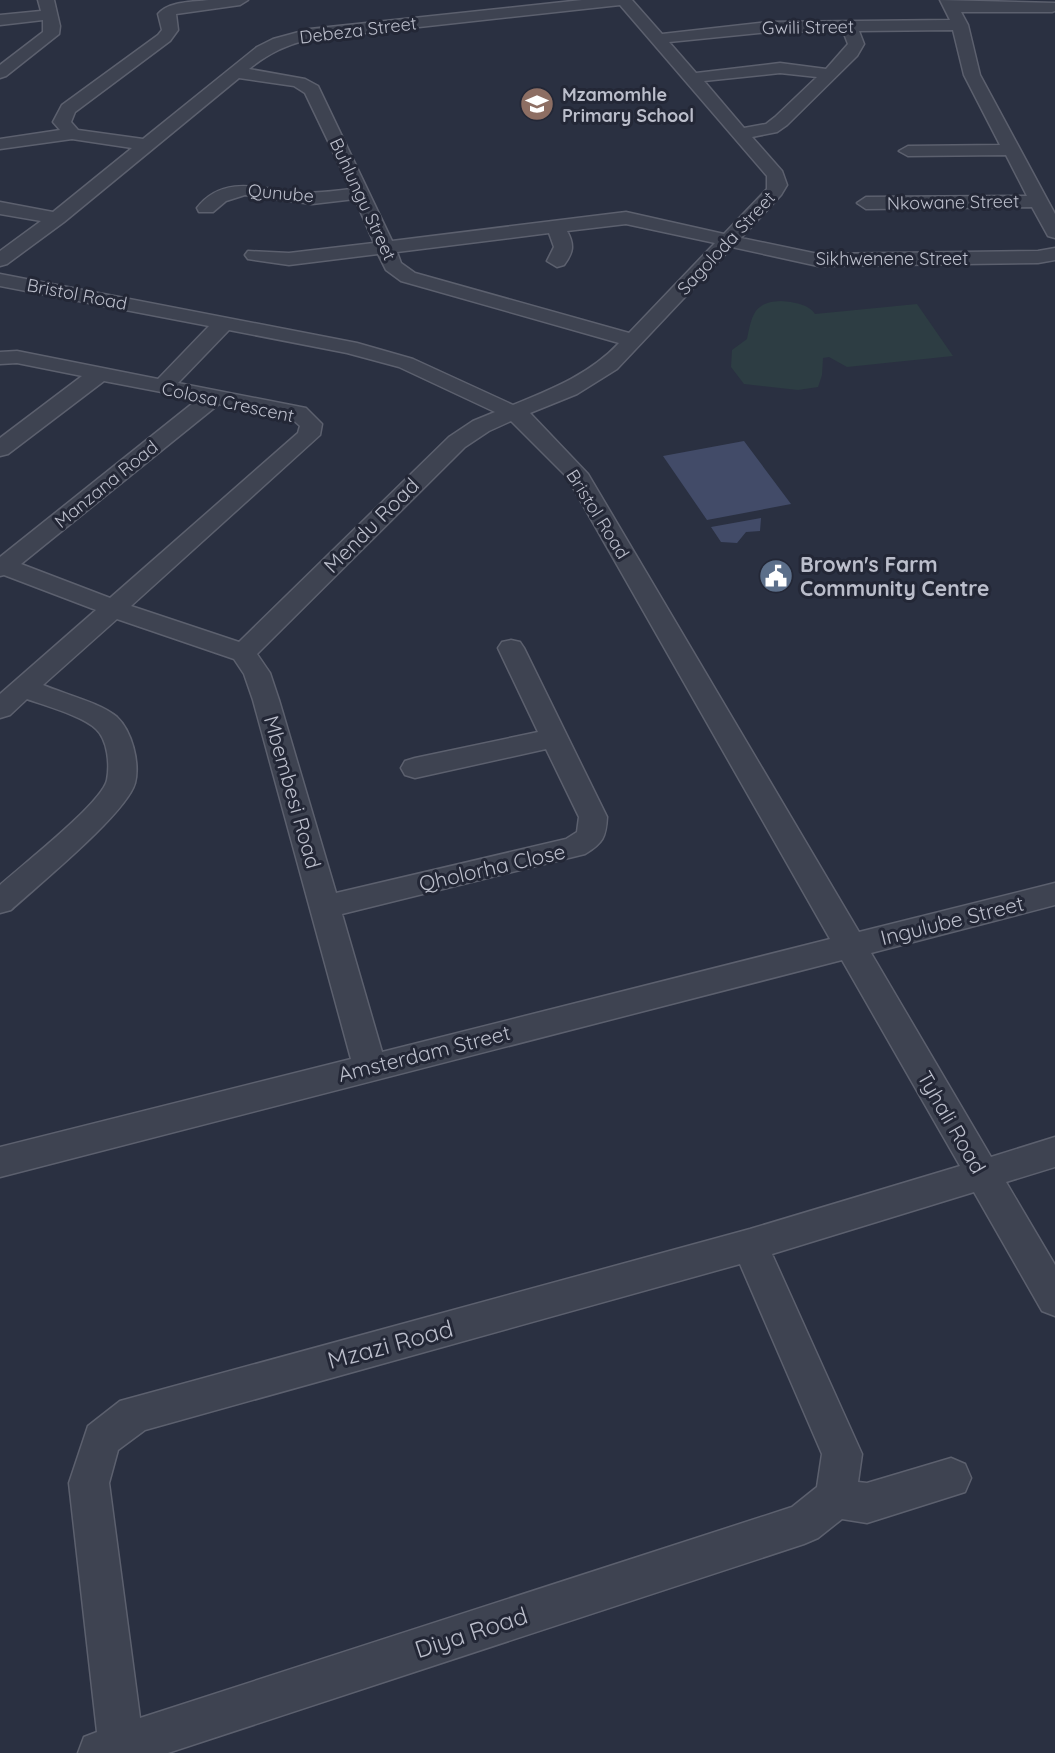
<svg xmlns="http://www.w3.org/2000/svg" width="1055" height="1753" font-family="Quicksand,sans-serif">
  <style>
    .green { fill: #2d3d43 }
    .water { fill: #424b68 }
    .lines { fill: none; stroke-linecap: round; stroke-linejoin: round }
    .minor-casing { stroke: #5c606e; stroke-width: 3 }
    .minor { fill: #3e4351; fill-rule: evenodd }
    .labels { text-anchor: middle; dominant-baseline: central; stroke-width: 6; stroke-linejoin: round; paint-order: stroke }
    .far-street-label { font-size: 18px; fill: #bbbecb; stroke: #232736 }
    .far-poi-label { font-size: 18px; font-weight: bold; fill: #bbbecb; stroke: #232736; text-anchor: start }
    .street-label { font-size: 21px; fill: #bbbecb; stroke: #232736 }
    .poi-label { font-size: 21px; font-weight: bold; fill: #bbbecb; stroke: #232736; text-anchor: start }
    .near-street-label { font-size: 24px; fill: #bbbecb; stroke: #232736 }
  </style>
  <rect width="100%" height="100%" fill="#2a3041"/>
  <path class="green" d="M781 301C793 302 809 304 815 314L917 304 953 356 847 367 829 357 823 358 822 375 818 387 798 390 744 384 731 367 732 350 747 339C752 316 753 302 781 301Z"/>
  <path class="water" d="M744 441 791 504 707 520 663 456Z
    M761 518 760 531 746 532 737 543 721 542 711 527Z"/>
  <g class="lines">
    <g class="minor-casing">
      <path id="minor" d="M38 0H54L60 26 59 34 6 76 0 78V65L43 32V20L0 25V15L41 11Z
        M209 0H248L240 5 176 14 178 30 170 41 75 112 71 122 78 130 143 139 257 47 273 39 310 29 582 0H632L662 34 769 22 950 20 940 0 1055 3V11L1052 12H961L968 25 980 75 1055 214V238L1048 236 1032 207 866 209 857 203 866 197 1027 196 1006 155 908 156 899 151 908 146 1000 145 964 75 953 30 859 31 864 44 857 56 787 125 777 132 752 137 782 171 787 185 781 195 741 238 818 254 1038 251 1055 248V260L1038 263 818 266 732 247 617 369 577 394 530 413 588 474 859 932 1055 883V905L871 953 991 1157 1055 1137V1167L1006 1182 1055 1265V1316L1042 1311 974 1192 772 1254 862 1454 858 1482 867 1483 951 1458 965 1464 971 1478 965 1492 867 1523 842 1519 818 1538 804 1544 168 1753H78L84 1737 97 1732 69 1483 88 1426 120 1401 750 1229 960 1166 842 960 0 1177V1147L351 1059 253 700 244 674 234 659 117 619 43 685C64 694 101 703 117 717 132 731 140 763 135 783 127 813 37 886 11 910L0 913V885C21 866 102 803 107 780 110 765 108 740 96 729 83 716 46 706 27 699L10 715 0 718V694L96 610 4 575 0 576V557L198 399 104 381 8 454 0 456V438L82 376 17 363 0 364V352L17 351 158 379 209 326 0 286V274L357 343 413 359 513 405C552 389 590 374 619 343L401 281 386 270 378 254 289 265 248 259 245 255 248 251 289 253 374 243 355 199 312 204 245 195 226 201 213 212H199L197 208C222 175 261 188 295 192 314 194 332 191 351 189L305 93 294 86 239 78 64 222 7 264 0 266V251L41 221 0 214V202L53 212 132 148 72 139 0 149V139L60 130 53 122 62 105 158 35 162 30 158 14C169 1 193 2 209 0ZM620 5 767 176V189L724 234 626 212 392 241 318 86 305 79 249 69C269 53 286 45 310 39ZM843 31 848 44 826 69 780 63 696 73 669 42 769 32ZM780 73 817 77 775 117 766 124 744 128 704 81ZM626 224 715 243 629 333 415 273 401 263 397 252 549 233 554 247 547 261 557 267 564 265C573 253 575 245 567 231ZM229 330 347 353 399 367 495 412 473 421 449 437 239 642 131 606 320 435 322 424 306 408 178 383ZM219 404 291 418 300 426 298 433 110 598 21 564ZM511 421 567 477 830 939 382 1052 342 914 585 854C603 843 606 837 607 817L524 648 520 642 511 640 502 642 498 648 538 732 415 758 405 761 401 768 405 775 415 778 546 749 579 817 577 832 566 839 336 893 279 700 270 673 257 654 465 447 489 431ZM740 1264 822 1454 817 1487 792 1507 140 1718 109 1483 118 1450 145 1430Z"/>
    </g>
    <use href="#minor" class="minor"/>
  </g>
  <defs>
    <g id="school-disc" transform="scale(1.75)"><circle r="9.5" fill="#8d6e63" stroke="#232736"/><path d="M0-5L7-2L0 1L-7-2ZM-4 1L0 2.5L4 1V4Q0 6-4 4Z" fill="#fff"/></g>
    <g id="civic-disc" transform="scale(1.75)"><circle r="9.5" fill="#5c6f8a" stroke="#232736"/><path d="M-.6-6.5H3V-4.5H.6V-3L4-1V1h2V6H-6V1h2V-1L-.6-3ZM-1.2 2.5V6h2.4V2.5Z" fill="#fff"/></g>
  </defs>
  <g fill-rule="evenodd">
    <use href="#school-disc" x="537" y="104"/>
    <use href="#civic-disc" x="776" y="576"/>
  </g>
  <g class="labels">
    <g class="far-street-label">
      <text transform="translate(808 27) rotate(-1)">Gwili Street</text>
      <text transform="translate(358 30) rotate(-7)">Debeza Street</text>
      <text transform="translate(281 193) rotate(5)">Qunube</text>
      <text transform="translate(363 199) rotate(65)">Buhlungu Street</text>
      <text transform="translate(953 202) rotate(-1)">Nkowane Street</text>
      <text transform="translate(726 243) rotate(-47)">Sagoloda Street</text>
      <text x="892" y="258">Sikhwenene Street</text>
      <text transform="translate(77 294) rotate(11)">Bristol Road</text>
      <text transform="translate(228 402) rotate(12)">Colosa Crescent</text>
      <text transform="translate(106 484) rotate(-39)">Manzana Road</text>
      <text transform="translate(598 514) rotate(58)">Bristol Road</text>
    </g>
    <g class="far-poi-label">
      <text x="562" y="94">Mzamomhle<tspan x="562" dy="21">Primary School</tspan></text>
    </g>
    <g class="street-label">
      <text transform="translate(371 525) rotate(-45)">Mendu Road</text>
      <text transform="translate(293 792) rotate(74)">Mbembesi Road</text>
      <text transform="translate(492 867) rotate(-13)">Qholorha Close</text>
      <text transform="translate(952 920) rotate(-14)">Ingulube Street</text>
      <text transform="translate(424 1053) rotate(-14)">Amsterdam Street</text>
      <text transform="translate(952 1122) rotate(60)">Tyhali Road</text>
    </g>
    <g class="poi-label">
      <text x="800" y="564">Brown's Farm<tspan x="800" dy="24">Community Centre</tspan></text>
    </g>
    <g class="near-street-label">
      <text transform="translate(390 1344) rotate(-15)">Mzazi Road</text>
      <text transform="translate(471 1632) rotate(-18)">Diya Road</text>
    </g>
  </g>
</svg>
